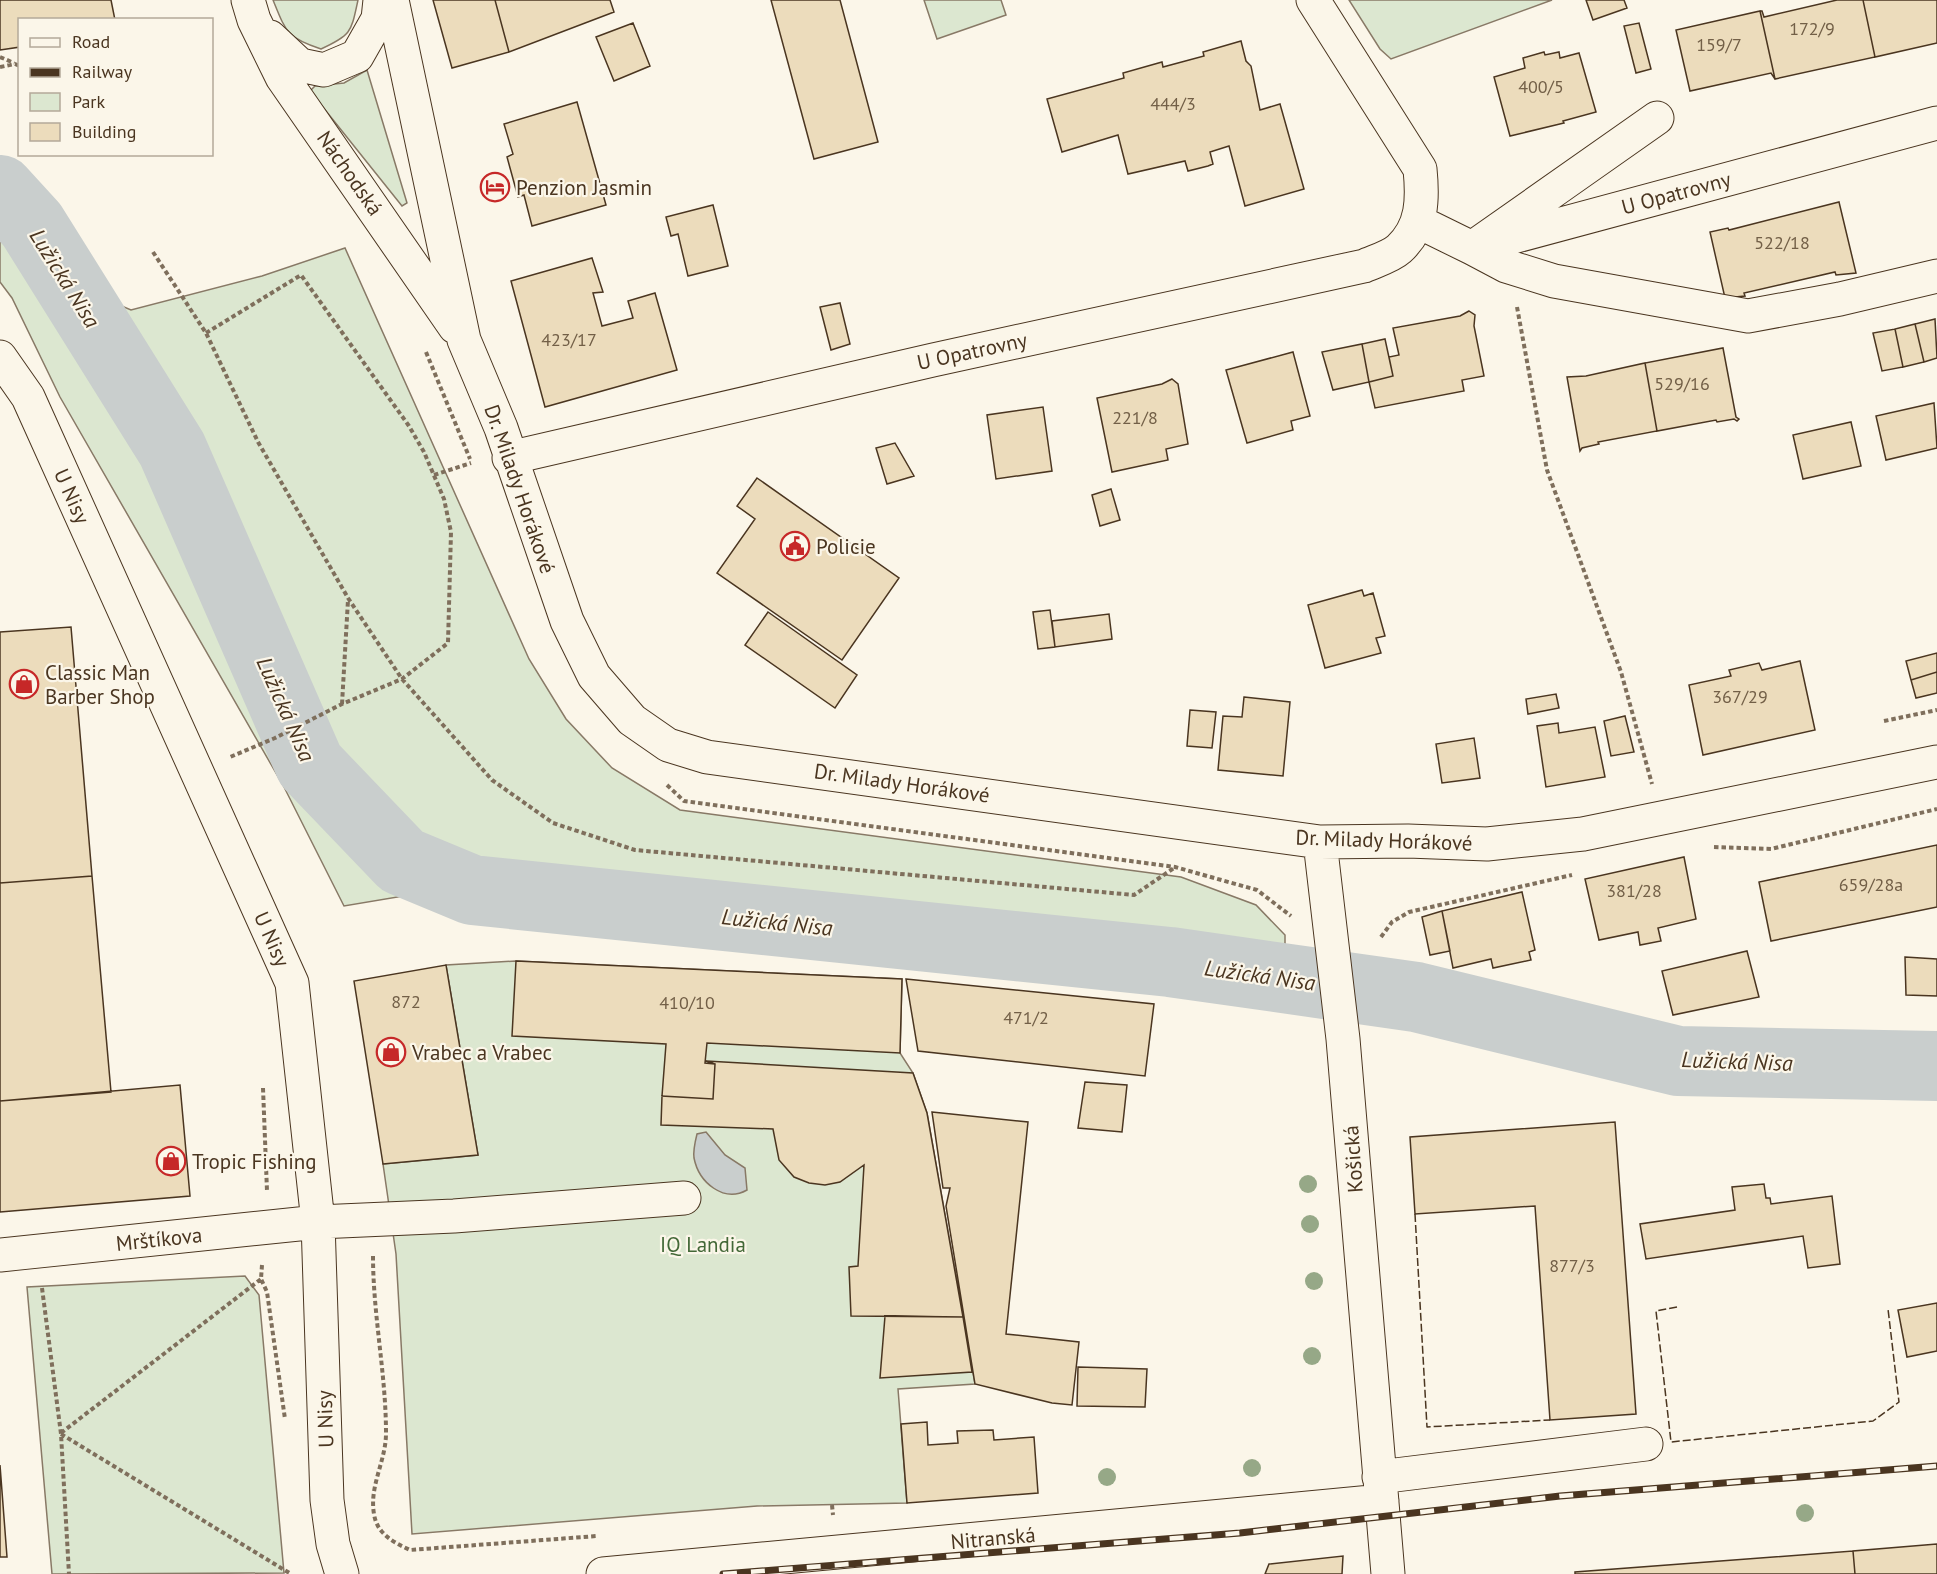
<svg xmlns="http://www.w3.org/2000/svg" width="1937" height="1574" font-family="'PT Sans',sans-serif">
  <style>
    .green { fill: #dce7d0; stroke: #887966; stroke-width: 1.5 }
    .water { fill: #c9cecd; stroke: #887966; stroke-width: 1.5 }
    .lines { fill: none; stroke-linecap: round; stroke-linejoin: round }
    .river { stroke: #c9cecd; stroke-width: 70 }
    .building { fill: #ecdcbc; stroke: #4a3520; stroke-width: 1.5 }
    .minor-casing { stroke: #4a3520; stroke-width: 35 }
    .path { stroke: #7f6f5c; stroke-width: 4; stroke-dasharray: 4.5 3; stroke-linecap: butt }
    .minor { stroke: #fbf6e9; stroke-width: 33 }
    .rail-casing { stroke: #4a3520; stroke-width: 7 }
    .rail { stroke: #fbf6e9; stroke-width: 4.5; stroke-dasharray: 14; stroke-linecap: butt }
    .fence { stroke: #4a3520; stroke-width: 1.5; stroke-dasharray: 8 3; stroke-linecap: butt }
    .tree { fill: #96a887 }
    .labels { text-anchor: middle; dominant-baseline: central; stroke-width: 4.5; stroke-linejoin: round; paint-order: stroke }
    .number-label { font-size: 18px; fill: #725f47 }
    .street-label { font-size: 21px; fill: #4a3520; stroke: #fbf6e9 }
    .poi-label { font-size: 21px; fill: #4a3520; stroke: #fbf6e9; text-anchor: start }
    .park-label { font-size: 21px; fill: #436837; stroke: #fbf6e9 }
    .water-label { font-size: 22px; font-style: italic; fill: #4a3520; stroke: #fbf6e9 }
  </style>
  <rect width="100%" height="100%" fill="#fbf6e9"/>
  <path class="green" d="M273 0H358C351 32 352 35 321 49 287 38 286 32 273 0Z
    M924 0H1001L1006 15 937 39Z
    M1349 0H1552L1391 59 1380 49Z
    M367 70 407 203 402 206 310 91 315 86 344 83Z
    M0 223 41 272 131 310 262 276 345 248 529 659 566 719 612 768 680 810 1181 877 1256 905 1285 935V970L1218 959 648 892 481 883 344 906 284 787 60 397 12 298 0 282Z
    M516 961 902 979 900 1053 913 1073 927 1113 975 1384 898 1389 907 1503 757 1506 412 1534 396 1254 383 1164 478 1155 446 965Z
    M245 1276 259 1295 284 1573 52 1574 27 1287Z"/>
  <path class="water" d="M706 1132 725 1155 745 1168 747 1190C724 1203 699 1183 694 1158 693 1151 695 1142 697 1134Z"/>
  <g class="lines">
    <path class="river" d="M0 190 32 225 172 449 310 765 402 861 472 890 1170 962 1416 997 1678 1061 1937 1066"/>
  </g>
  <path class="building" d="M0 0H111L115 20H20V47L0 50Z
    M433 0H495L509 52 452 68Z
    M495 0H610L614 12 509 52Z
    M771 0H840L878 142 814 159Z
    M1586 0H1624L1627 8 1593 20Z
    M1837 0H1863L1875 57 1775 79 1760 11H1762L1764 17Z
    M1863 0H1937V43L1875 57Z
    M1760 11 1775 79 1771 73 1690 91 1676 30Z
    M633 23 650 66 614 81 596 37Z
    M1639 23 1651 69 1636 73 1624 26Z
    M1241 41 1246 61 1251 66 1260 110 1280 104 1304 189 1245 206 1229 146 1210 152 1213 164 1208 166 1188 171 1185 161 1128 174 1118 135 1062 152 1047 99 1124 78 1123 73 1162 62 1163 67 1204 56 1203 52Z
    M1544 52 1545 55 1559 52 1560 58 1579 53 1596 112 1563 121 1564 123 1510 136 1494 77 1525 68 1523 58Z
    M577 102 606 205 532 226 524 195 518 197 507 157 513 154 504 124Z
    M1839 202 1856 273 1836 275 1835 272 1744 293 1745 296 1725 298 1710 232 1728 228 1729 230Z
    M713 205 728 266 688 276 678 234 671 236 666 217Z
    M592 258 603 292 593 293 602 326 633 318 628 301 655 293 677 370 545 407 511 281Z
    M840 303 850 344 831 350 820 307Z
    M1469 311 1475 315 1474 326 1484 376 1462 380 1464 391 1375 408 1369 382 1393 376 1389 357 1399 355 1393 328 1460 316Z
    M1935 319 1937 358 1924 362 1915 324Z
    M1915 324 1924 362 1903 367 1895 329Z
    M1895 329 1903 367 1882 371 1873 333Z
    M1385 339 1393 376 1369 382 1362 344Z
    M1362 344 1369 382 1333 390 1322 352Z
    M1723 348 1736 417 1739 419 1737 421 1734 419 1717 422 1716 420 1657 431 1645 363Z
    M1293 352 1310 416 1291 421 1293 430 1247 443 1226 370Z
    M1645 363 1657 431 1598 442 1599 444 1582 448 1580 451 1567 377 1586 376Z
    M1172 379 1178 384 1188 444 1166 449 1168 460 1112 472 1097 398 1162 384Z
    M1934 403 1937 448 1886 460 1876 416Z
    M1043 407 1052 471 996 479 987 415Z
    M1851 422 1861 466 1803 479 1793 435Z
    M895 443 914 476 887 484 876 448Z
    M757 478 899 578 842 660 717 573 755 519 737 506Z
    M1111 489 1120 520 1100 526 1092 495Z
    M1362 590 1364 596 1373 593 1385 636 1376 638 1381 653 1325 668 1308 605Z
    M1050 610 1055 647 1038 649 1033 612Z
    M768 612 857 675 835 708 745 645Z
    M1109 614 1112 639 1055 647 1052 621Z
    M71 627 92 876 0 883V632Z
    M1937 653V672L1911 680 1906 661Z
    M1800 661 1815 730 1703 755 1689 685 1731 676 1729 670 1759 663 1762 670Z
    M1937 672V693L1916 698 1911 680Z
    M1556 694 1559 708 1528 714 1526 699Z
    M1244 697 1290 702 1283 776 1218 770 1223 716 1242 717Z
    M1190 710 1216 712 1212 748 1187 746Z
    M1625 716 1634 752 1611 756 1604 721Z
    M1558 723 1559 733 1595 727 1605 777 1546 787 1537 726Z
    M1474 738 1480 778 1442 783 1436 744Z
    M1937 845V907L1771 941 1759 882Z
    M1684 857 1696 919 1658 928 1661 941 1640 945 1638 932 1599 940 1585 879Z
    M92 876 111 1092 0 1101V883Z
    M1522 892 1535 950 1529 952 1531 960 1493 968 1491 959 1453 968 1442 911Z
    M1442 911 1450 951 1430 955 1422 917Z
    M1747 951 1759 997 1673 1015 1662 971Z
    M1905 957 1937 959V996L1906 995Z
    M516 961 902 979 900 1053 707 1043 705 1063 715 1064 713 1099 662 1096 666 1044 512 1036Z
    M446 965 478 1155 383 1164 354 981Z
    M906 979 1154 1004 1145 1076 918 1051Z
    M706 1061 913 1073 927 1113 963 1317 851 1316 849 1267 858 1266 864 1165 840 1182 825 1185 809 1183 794 1177 779 1160 773 1129 661 1125 662 1096 713 1099 715 1064Z
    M1085 1082 1127 1085 1122 1132 1078 1128Z
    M180 1085 190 1196 0 1212V1101Z
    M932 1112 1028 1122 1006 1334 1079 1342 1072 1405 1052 1403 975 1384 946 1206 950 1188H943Z
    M1615 1122 1636 1414 1550 1420 1535 1206 1415 1214 1410 1137Z
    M1764 1184 1766 1198H1770L1771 1204 1832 1196 1840 1264 1808 1268 1803 1236 1646 1259 1640 1224 1735 1210 1732 1187Z
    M1937 1303V1351L1907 1357 1898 1310Z
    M885 1316 963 1317 972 1372 880 1378Z
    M1078 1367 1147 1369 1145 1407 1077 1406Z
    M927 1422 928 1445 958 1443 957 1431 993 1430 994 1440 1034 1437 1038 1493 907 1503 901 1424Z
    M0 1465 7 1557H0Z
    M1937 1544V1574H1855L1853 1551Z
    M1853 1551 1855 1574H1575V1572Z
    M1343 1556 1342 1574H1265L1269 1564Z"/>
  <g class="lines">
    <g class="minor-casing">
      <path id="minor" d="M248 0 254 20 282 77 455 327
        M392 0 464 340 501 428 567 621 594 676 632 720 668 745 707 757 1320 842 1408 841 1487 844 1583 834 1937 762
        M270 37 300 65 324 70 357 56 378 19 380 0
        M1657 118 1472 248 1506 266 1554 281 1748 316 1840 299 1937 276
        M1419 222 1472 248 1937 123
        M0 357 28 397 292 983 318 1222 327 1500 333 1544 342 1574
        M509 458 933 360 1364 266C1375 261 1390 257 1399 249 1423 227 1423 199 1420 169L1313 0
        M1320 842 1343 1039 1388 1574
        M0 1255 318 1222 454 1216 684 1198
        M1379 1477 1646 1444
        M603 1574 1382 1501"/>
    </g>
    <path class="path" d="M0 57 14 63
      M0 67 15 64 20 66
      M153 252 206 333 258 442 348 598 402 679 492 780 553 823 635 850 1134 895 1174 868
      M1517 307 1547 470 1621 672 1652 784
      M206 333 301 275 409 426 424 452 444 499 451 532 448 643 402 679 342 704 275 738 230 757
      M426 352 470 459
      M434 475 471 463
      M342 704 348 600
      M1884 721 1937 710
      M667 785 684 801 1175 867 1257 890 1291 916
      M1714 847 1771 849 1937 809
      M1381 937 1392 922 1409 912 1572 875
      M263 1088 267 1191
      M373 1256C373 1315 386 1374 386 1433 386 1461 369 1486 374 1514 377 1534 393 1542 410 1550L597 1536
      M262 1265 261 1279 267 1292 285 1419
      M42 1288 61 1434 69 1574
      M61 1433 261 1279
      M61 1434 291 1574
      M832 1505 833 1515"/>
    <use href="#minor" class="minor"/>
    <g class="rail-casing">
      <path id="rail" d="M723 1574 1240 1533 1560 1496 1937 1466"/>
    </g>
    <use href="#rail" class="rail"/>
    <path class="fence" d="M1415 1214 1427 1427 1550 1420
      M1677 1307 1656 1311 1671 1442 1873 1421 1899 1402 1888 1309"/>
  </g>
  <g class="tree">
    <circle cx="1308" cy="1184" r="9"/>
    <circle cx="1310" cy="1224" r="9"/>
    <circle cx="1314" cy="1281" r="9"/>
    <circle cx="1312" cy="1356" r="9"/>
    <circle cx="1252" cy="1468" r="9"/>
    <circle cx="1107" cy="1477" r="9"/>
    <circle cx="1805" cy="1513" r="9"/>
  </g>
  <defs>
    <g id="hotel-ring" transform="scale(1.5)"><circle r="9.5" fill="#fbf6e9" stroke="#c62828" stroke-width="1.5"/><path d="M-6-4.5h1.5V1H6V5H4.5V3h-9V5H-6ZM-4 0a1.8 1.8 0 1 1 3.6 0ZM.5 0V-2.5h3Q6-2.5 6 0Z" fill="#c62828"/></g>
    <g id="civic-ring" transform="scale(1.5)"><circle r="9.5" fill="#fbf6e9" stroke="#c62828" stroke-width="1.5"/><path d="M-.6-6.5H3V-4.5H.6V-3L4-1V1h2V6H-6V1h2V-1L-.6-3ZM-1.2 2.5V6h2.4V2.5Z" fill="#c62828"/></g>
    <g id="shop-ring" transform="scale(1.5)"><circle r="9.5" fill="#fbf6e9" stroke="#c62828" stroke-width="1.5"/><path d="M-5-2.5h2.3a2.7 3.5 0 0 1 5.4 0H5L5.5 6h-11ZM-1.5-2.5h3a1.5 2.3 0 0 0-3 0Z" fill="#c62828"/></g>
  </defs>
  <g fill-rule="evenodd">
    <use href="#hotel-ring" x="495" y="187"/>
    <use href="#civic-ring" x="795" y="546"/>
    <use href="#shop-ring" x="24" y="684"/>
    <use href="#shop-ring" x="391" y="1052"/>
    <use href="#shop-ring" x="171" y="1161"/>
  </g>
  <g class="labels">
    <g class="number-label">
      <text x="1812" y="28">172/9</text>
      <text x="1719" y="44">159/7</text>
      <text x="1541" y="86">400/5</text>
      <text x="1173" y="103">444/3</text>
      <text x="1782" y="242">522/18</text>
      <text x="569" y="339">423/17</text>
      <text x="1682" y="383">529/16</text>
      <text x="1135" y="417">221/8</text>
      <text x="1740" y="696">367/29</text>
      <text x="1871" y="884">659/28a</text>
      <text x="1634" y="890">381/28</text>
      <text x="406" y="1001">872</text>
      <text x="687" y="1002">410/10</text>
      <text x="1026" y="1017">471/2</text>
      <text x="1572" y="1265">877/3</text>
    </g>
    <g class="street-label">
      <text transform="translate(350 173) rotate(55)">Náchodská</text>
      <text transform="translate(1676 193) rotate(-15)">U Opatrovny</text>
      <text transform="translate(972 351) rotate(-12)">U Opatrovny</text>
      <text transform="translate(520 489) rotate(71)">Dr. Milady Horákové</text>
      <text transform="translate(72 496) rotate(66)">U Nisy</text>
      <text transform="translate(902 783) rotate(8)">Dr. Milady Horákové</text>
      <text transform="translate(1384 840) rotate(2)">Dr. Milady Horákové</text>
      <text transform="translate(272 939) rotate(66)">U Nisy</text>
      <text transform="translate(1353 1159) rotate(-94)">Košická</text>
      <text transform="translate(159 1239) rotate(-6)">Mrštíkova</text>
      <text transform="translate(325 1419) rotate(-92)">U Nisy</text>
      <text transform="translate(993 1538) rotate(-5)">Nitranská</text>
    </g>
    <g class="poi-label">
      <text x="516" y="187">Penzion Jasmin</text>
      <text x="816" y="546">Policie</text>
      <text x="45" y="672">Classic Man<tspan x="45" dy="24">Barber Shop</tspan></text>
      <text x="412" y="1052">Vrabec a Vrabec</text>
      <text x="192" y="1161">Tropic Fishing</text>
    </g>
    <g class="park-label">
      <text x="703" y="1244">IQ Landia</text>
    </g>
    <g class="water-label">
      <text transform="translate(65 278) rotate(58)">Lužická Nisa</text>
      <text transform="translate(286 709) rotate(66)">Lužická Nisa</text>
      <text transform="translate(777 922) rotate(6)">Lužická Nisa</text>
      <text transform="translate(1260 975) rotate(8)">Lužická Nisa</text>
      <text transform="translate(1737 1061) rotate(2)">Lužická Nisa</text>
    </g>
  </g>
  <rect x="18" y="18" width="195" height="138" fill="#fbf6e9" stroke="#b4a999" stroke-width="1.5"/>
  <rect x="30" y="38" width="30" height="9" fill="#fbf6e9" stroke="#b4a999" stroke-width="1.5"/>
  <text x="72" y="48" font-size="18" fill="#4a3520">Road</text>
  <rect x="30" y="68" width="30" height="9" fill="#4a3520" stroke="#b4a999" stroke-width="1.5"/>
  <text x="72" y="78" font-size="18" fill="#4a3520">Railway</text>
  <rect x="30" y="93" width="30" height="18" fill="#dce7d0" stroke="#b4a999" stroke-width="1.5"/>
  <text x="72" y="108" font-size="18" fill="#4a3520">Park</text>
  <rect x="30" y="123" width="30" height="18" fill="#ecdcbc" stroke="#b4a999" stroke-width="1.5"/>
  <text x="72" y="138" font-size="18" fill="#4a3520">Building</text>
</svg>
